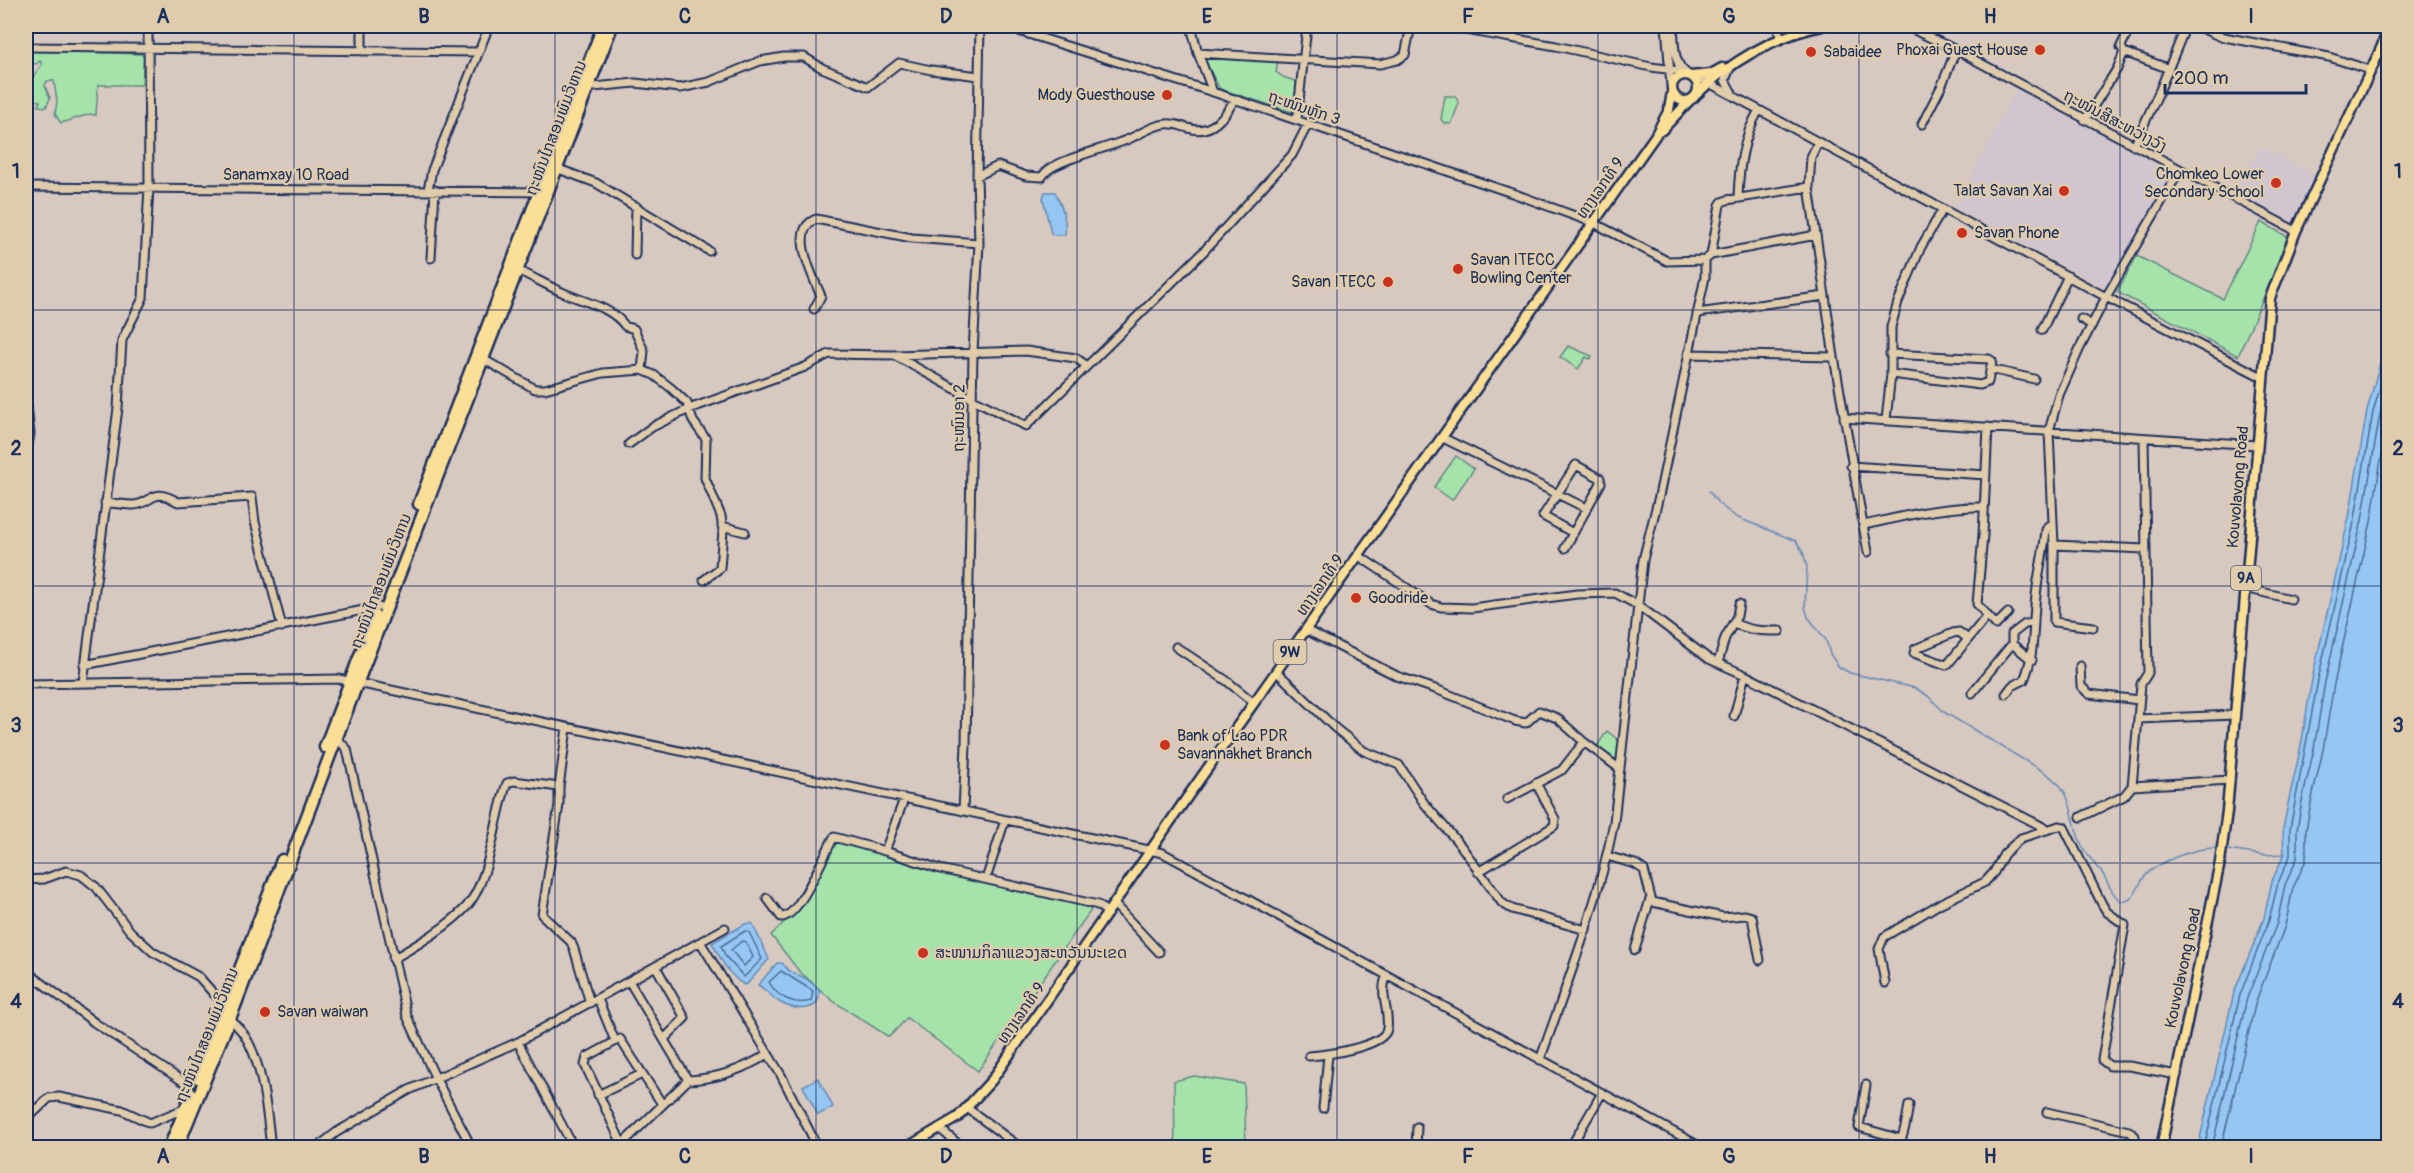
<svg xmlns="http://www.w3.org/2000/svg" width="2414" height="1173" font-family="Pangolin,'Noto Sans Lao',sans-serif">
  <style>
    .built { fill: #d1c5cf }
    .green { fill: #a6e3aa; stroke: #608984; stroke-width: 1.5 }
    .water { fill: #95c7f2; stroke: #648ab7; stroke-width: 1.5 }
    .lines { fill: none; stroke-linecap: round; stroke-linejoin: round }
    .shore { stroke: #4c6c99; stroke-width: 1.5 }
    .stream { stroke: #648ab7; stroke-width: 1.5 }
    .minor-casing { stroke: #1b2f5e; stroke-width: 11 }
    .major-casing { stroke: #1b2f5e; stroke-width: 13 }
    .highway-casing { stroke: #1b2f5e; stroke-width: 15 }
    .minor { stroke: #e0ccab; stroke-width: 7 }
    .major { stroke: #fbdf96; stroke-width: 8 }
    .highway { stroke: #fbdf96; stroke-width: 10 }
    .grid { fill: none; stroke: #1b2f5e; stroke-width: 1.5; stroke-opacity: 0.55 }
    .poi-dot { fill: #c8321e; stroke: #e0ccab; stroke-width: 2 }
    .labels { text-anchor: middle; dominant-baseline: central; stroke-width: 4.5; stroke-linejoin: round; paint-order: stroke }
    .shield { fill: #e0ccab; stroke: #565e75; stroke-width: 1.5 }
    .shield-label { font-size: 15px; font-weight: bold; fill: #1b2f5e }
    .poi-label { font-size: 16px; fill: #1b2f5e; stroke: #e0ccab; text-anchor: start }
    .street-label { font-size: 16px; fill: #1b2f5e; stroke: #e0ccab }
    .neatline { fill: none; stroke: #1b2f5e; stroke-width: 2 }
    .grid-label { font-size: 20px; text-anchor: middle; font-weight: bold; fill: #1b2f5e }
  </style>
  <rect width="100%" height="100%" fill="#d7c8c0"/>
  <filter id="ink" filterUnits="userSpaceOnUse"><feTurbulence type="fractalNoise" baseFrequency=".0167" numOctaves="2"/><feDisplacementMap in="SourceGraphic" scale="12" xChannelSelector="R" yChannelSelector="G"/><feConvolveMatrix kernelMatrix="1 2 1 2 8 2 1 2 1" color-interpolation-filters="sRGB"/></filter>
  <g filter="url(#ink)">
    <path class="built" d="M2016 89 2174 173 2108 289 1956 208Z
      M2261 147 2316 176 2294 223 2234 191Z"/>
    <path class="green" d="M26 50 141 54 144 57 142 85H98L96 115 90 114 61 123 55 114 57 102 54 81H47L45 86 50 98 46 107 38 106 40 101 34 100 27 94 28 85 42 64 40 61 36 64 26 62Z
      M1206 57 1278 60 1276 72 1283 77 1298 82 1292 112 1220 89 1205 61Z
      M1445 96H1455L1459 103 1451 124 1444 123 1441 119Z
      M2261 222 2288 237V241L2238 356 2117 292 2137 256 2223 299Z
      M1568 346 1592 356 1590 359 1586 357 1578 369 1560 357Z
      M1456 456 1474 469 1452 500 1434 487Z
      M1607 731 1621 742 1619 763H1616L1597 746Z
      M840 841 942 873 1077 901 1091 910 978 1071 907 1018 889 1037 833 1001 799 971 771 935 805 902 835 844Z
      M1194 1076 1244 1084 1246 1147H1175L1174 1081Z"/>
    <path class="water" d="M1045 192H1055C1062 206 1067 219 1065 235H1054L1051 233 1043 198Z
      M2388 349V1147H2198L2234 993 2264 918 2272 881 2284 855 2283 829 2289 799 2301 746 2312 679 2349 517 2367 411 2380 363Z
      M752 923 769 959 747 984 744 985C729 976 720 958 712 943L745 924Z
      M777 963H782L789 971 805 978 819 989C822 1013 796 1011 781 1003 772 998 767 990 758 985Z
      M818 1078 833 1107 818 1115 803 1086Z"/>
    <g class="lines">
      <path class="shore" d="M745 931 749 932 762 959 744 977 726 957 721 946Z
        M742 941 746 942 753 957 744 966 731 950Z
        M781 971 813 991 811 1001C794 1006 777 997 769 982Z
        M2204 1148 2240 995 2269 920 2278 883 2290 856V829L2318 680 2355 518 2373 412 2388 360
        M2212 1148 2247 998 2277 923 2285 885 2297 858V830L2302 801 2314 749 2325 682 2362 520 2380 414 2388 382
        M2221 1148 2256 1001 2285 926 2293 888 2306 860V830L2311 803 2323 750 2334 684 2371 522 2388 416"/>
      <path class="stream" d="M1709 491 1718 503 1736 517 1796 541 1803 552 1807 567 1805 607 1808 617 1826 640 1830 654 1839 667 1850 673 1915 688 1928 696 1944 712 2046 773C2054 780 2063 786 2067 797 2073 811 2074 827 2080 841 2084 853 2093 861 2101 871 2108 880 2117 914 2133 896 2138 890 2140 882 2145 876 2158 861 2197 847 2217 848
        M2227 850 2263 855 2285 854"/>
      <g class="minor-casing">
        <path id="minor" d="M1003 26 1213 92 1515 194 1594 223 1667 261 1705 260
          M1191 26 1198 53 1213 92
          M1443 26 1556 46 1651 67 1682 71
          M1666 26 1671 86
          M1673 26C1675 44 1672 65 1689 75
          M1776 26 1780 35
          M1906 26 1956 50 2296 231
          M2196 26 2219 36 2329 57 2370 70
          M26 47 478 52
          M362 51V26
          M2124 52 2167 68
          M1198 53 1380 64 1397 60 1405 55 1411 26
          M1730 68 1725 80 1732 93
          M1696 76 2106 297 2262 377
          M588 85 594 87 635 83 680 88 690 86 709 82 760 61 784 57H804L822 68 868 87 899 63 931 70 979 76
          M1297 120 1307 26
          M2085 120 2117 69 2124 52 2121 47 2122 44 2131 26
          M1922 124 1941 87 1956 50
          M1818 142 1811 157 1809 187 1834 357 1863 525C1902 517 1943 506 1983 507
          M2134 146 2159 92 2186 26
          M556 168 596 183 709 251
          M977 176 998 166 1026 176 1042 177C1043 175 1047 171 1048 170 1066 157 1109 148 1131 138 1142 133 1153 125 1166 124 1174 123 1180 126 1188 128 1211 136 1225 116 1235 99
          M26 187 541 192
          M428 190 432 170 489 26
          M1738 198C1739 167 1743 137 1759 110
          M635 255 636 206
          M1711 255 1816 235
          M431 258 435 190
          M517 270C533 277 548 286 564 293 584 302 612 307 625 326L634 329 644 351 642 370
          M814 309 821 296C813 276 788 230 816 219L912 238 979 243
          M1697 313 1825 296
          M2081 319 2092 325
          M2042 330 2068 276
          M1688 354 1834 357
          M1890 354 1989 359 1992 361 1988 382 1980 385 1891 374
          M894 355 973 399 1026 426 1204 251 1292 155 1308 124
          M483 359 535 389H545L603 373 642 370 654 375 671 388 687 403 693 421 706 439 705 478 721 516 723 531 720 568 704 580
          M1990 369 2034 379
          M26 395 30 434 26 455
          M1844 418 2257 445
          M1886 420 1891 374V327L1898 302 1921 247 1943 209
          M1988 427 1983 535 1977 604 1996 625 2008 613
          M1443 438 1586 508
          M2144 438 2148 673 2141 684 2138 719 2235 715
          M629 444 652 427 689 409 805 367 829 354 894 355 1026 351 1076 358 1087 366
          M1851 466 1986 475
          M105 503C115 503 125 505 134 505 154 503 151 486 178 502L252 497 255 522 282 627
          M1863 525 1868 552
          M722 526 745 532
          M2054 545 2145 549
          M1565 548 1601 483 1600 478 1576 465 1543 516 1573 533
          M1359 556 1431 604 1441 607 1472 608 1577 594 1615 593 1639 606 1709 659 1745 675 1734 716
          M2245 588 2291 599
          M1733 623C1751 631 1761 631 1780 631
          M2093 627 2054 622V545L2049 431 2059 395 2079 350 2106 297 2180 170
          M1306 630 1397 676 1438 690 1515 721 1526 723 1539 711 1557 718 1584 742 1620 769
          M1968 639 1959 632 1953 633 1915 649 1914 653 1946 665 1948 664 1987 616
          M1176 647 1227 681 1254 703
          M2032 660 2012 644V634L2025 624 2034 623
          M1718 663 1725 638 1737 616 1739 604
          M84 665 379 607
          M2080 666 2081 686 2089 694 2139 700
          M1277 672 1335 728 1364 751 1399 765 1424 803 1461 846 1502 903 1512 909 1586 930
          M1745 675 2047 829
          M83 683 118 408 122 340 143 298 149 187 148 26
          M26 684 339 679 1163 853 1703 1148
          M1972 693 2012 644
          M2006 694 2012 686 2024 680C2036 652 2032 625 2036 596 2038 574 2044 552 2046 530L2048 526 2053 525
          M567 728 559 787V805L542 915 571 942 574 949 590 1003
          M336 738 347 749 407 1016 436 1079 472 1148
          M2132 786 2230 780
          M904 799 885 851 940 869 1098 905 1108 913
          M1507 799 1562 770 1584 742
          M963 811 966 745 973 352 979 243 977 176 980 26
          M2081 817 2124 796 2132 786 2138 719
          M1607 856 1635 864 1644 870 1652 902 1723 917 1745 915 1752 917 1760 960
          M1478 872 1554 826 1555 819 1536 783
          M988 873 1005 820
          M26 880 44 879 66 871 81 875 96 887 130 931 153 952 199 977 214 994 228 1003
          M767 898 781 917C799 919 825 852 834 837L885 851
          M1114 904 1159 952
          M701 943 781 1075 818 1148
          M1635 950 1650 899
          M393 959C414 947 457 921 471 901 491 872 495 817 507 783L514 781 559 787
          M656 967 685 1018 664 1039
          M26 971 95 1023 187 1084 192 1092
          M629 981 688 1080
          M1885 983 1879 949 1884 937 1941 903 1985 882 1994 872 2004 854 2021 838 2059 826 2064 827 2067 833 2102 904 2107 912 2125 925 2102 1060 2110 1066H2129L2177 1075
          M598 999 615 1041
          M226 1018C262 1035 267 1113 271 1148
          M518 1042 574 1148
          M1309 1056C1325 1055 1384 1047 1387 1029 1390 1011 1379 995 1386 977
          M1540 1060C1568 981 1598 904 1614 822L1643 560 1659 496 1705 277V260L1711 255 1720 205 1722 202 1727 200 1809 187
          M1866 1085 1859 1127 1901 1139
          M598 1095 642 1074
          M967 1108 1021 1148
          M1323 1108 1328 1055
          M2047 1112 2129 1131 2135 1136 2133 1148
          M26 1120 49 1098 59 1097 122 1110 150 1123 186 1108
          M939 1128 963 1148
          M622 1144 585 1065 587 1057 620 1039 662 1104
          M316 1148 337 1132 409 1090 518 1042 725 928
          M618 1148 688 1080C717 1079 744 1069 768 1054
          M1416 1148 1417 1127
          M1570 1148 1602 1093
          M1899 1148 1905 1127 1909 1105"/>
      </g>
      <g class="major-casing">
        <path id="major" d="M1672 88a13 13 0 1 1 26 0a13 13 0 1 1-26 0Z
          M1691 76 1711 74 1722 68
          M1694 97C1728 63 1775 35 1822 26
          M1662 130 1690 100
          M906 1148 958 1117 992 1080 1188 796 1655 136 1669 110 1672 92
          M2161 1148 2220 862 2227 811 2270 298 2296 231 2382 46 2388 28"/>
      </g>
      <g class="highway-casing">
        <path id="highway" d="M419 504 603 26
          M325 747 375 616
          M198 1078 282 860
          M169 1148 191 1095
          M177 1148 235 1006 357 684 612 26"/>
      </g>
      <use href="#minor" class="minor"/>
      <use href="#major" class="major"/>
      <use href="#highway" class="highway"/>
    </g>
  </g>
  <path class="grid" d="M294 26V1148M555 26V1148M816 26V1148M1077 26V1148M1337 26V1148M1598 26V1148M1859 26V1148M2120 26V1148M26 310H2388M26 586H2388M26 863H2388"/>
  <g class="poi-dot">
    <circle cx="2040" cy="50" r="6"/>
    <circle cx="1811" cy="52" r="6"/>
    <circle cx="1167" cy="95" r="6"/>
    <circle cx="2276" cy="183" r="6"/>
    <circle cx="2064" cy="191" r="6"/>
    <circle cx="1962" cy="233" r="6"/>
    <circle cx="1458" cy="269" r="6"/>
    <circle cx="1388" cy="282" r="6"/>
    <circle cx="1356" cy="598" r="6"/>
    <circle cx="1165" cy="745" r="6"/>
    <circle cx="923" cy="953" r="6"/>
    <circle cx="265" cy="1012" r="6"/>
  </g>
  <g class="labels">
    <g class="shield">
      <rect x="2231" y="566" width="30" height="24" rx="4.5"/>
      <rect x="1273.5" y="640" width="33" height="24" rx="4.5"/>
    </g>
    <g class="shield-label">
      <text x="2246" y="578">9A</text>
      <text x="1290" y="652">9W</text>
    </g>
    <g class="poi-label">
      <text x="2028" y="50" text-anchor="end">Phoxai Guest House</text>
      <text x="1823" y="52">Sabaidee</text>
      <text x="1155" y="95" text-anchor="end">Mody Guesthouse</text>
      <text x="2264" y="174" text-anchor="end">Chomkeo Lower<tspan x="2264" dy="18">Secondary School</tspan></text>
      <text x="2052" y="191" text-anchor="end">Talat Savan Xai</text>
      <text x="1974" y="233">Savan Phone</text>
      <text x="1470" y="260">Savan ITECC<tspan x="1470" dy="18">Bowling Center</tspan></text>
      <text x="1376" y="282" text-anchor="end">Savan ITECC</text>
      <text x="1368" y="598">Goodride</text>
      <text x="1177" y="736">Bank of Lao PDR<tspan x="1177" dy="18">Savannakhet Branch</tspan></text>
      <text x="935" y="953">ສະໜາມກິລາແຂວງສະຫວັນນະເຂດ</text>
      <text x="277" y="1012">Savan waiwan</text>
    </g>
    <g class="street-label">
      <text transform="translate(1304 108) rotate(19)">ຖະໜົນຫຼັກ 3</text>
      <text transform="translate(2115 121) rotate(28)">ຖະໜົນສີສະຫວ່າງວົງ</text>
      <text transform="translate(556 128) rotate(-69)">ຖະໜົນໄກສອນພົມວິຫານ</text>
      <text x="286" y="175">Sanamxay 10 Road</text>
      <text transform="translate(1600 188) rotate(-55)">ທາງເລກທີ 9</text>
      <text transform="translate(959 418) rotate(-89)">ຖະໜົນອາ 2</text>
      <text transform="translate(2238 487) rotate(-85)">Kouvolavong Road</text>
      <text transform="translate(381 581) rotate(-69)">ຖະໜົນໄກສອນພົມວິຫານ</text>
      <text transform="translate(1320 585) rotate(-55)">ທາງເລກທີ 9</text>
      <text transform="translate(2183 968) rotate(-78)">Kouvolavong Road</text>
      <text transform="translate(1021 1013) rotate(-55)">ທາງເລກທີ 9</text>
      <text transform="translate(207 1035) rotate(-68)">ຖະໜົນໄກສອນພົມວິຫານ</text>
    </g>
  </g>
  <rect width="2414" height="1173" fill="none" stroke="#e0ccab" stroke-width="66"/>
  <path d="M2165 84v9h141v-9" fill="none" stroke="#1b2f5e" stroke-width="3"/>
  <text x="2174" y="84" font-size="18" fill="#1b2f5e" stroke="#e0ccab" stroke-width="4.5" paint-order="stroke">200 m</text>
  <rect x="33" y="33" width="2348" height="1107" class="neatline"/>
  <g class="grid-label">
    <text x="163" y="23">A</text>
    <text x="424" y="23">B</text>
    <text x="685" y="23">C</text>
    <text x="946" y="23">D</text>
    <text x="1207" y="23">E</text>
    <text x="1468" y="23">F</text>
    <text x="1729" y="23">G</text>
    <text x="1990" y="23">H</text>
    <text x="2251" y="23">I</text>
    <text x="16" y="178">1</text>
    <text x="2398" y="178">1</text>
    <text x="16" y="455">2</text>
    <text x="2398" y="455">2</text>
    <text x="16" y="732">3</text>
    <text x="2398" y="732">3</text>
    <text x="16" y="1008">4</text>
    <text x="2398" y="1008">4</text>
    <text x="163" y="1163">A</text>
    <text x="424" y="1163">B</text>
    <text x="685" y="1163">C</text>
    <text x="946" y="1163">D</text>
    <text x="1207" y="1163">E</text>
    <text x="1468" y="1163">F</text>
    <text x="1729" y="1163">G</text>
    <text x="1990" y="1163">H</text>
    <text x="2251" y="1163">I</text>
  </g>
</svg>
